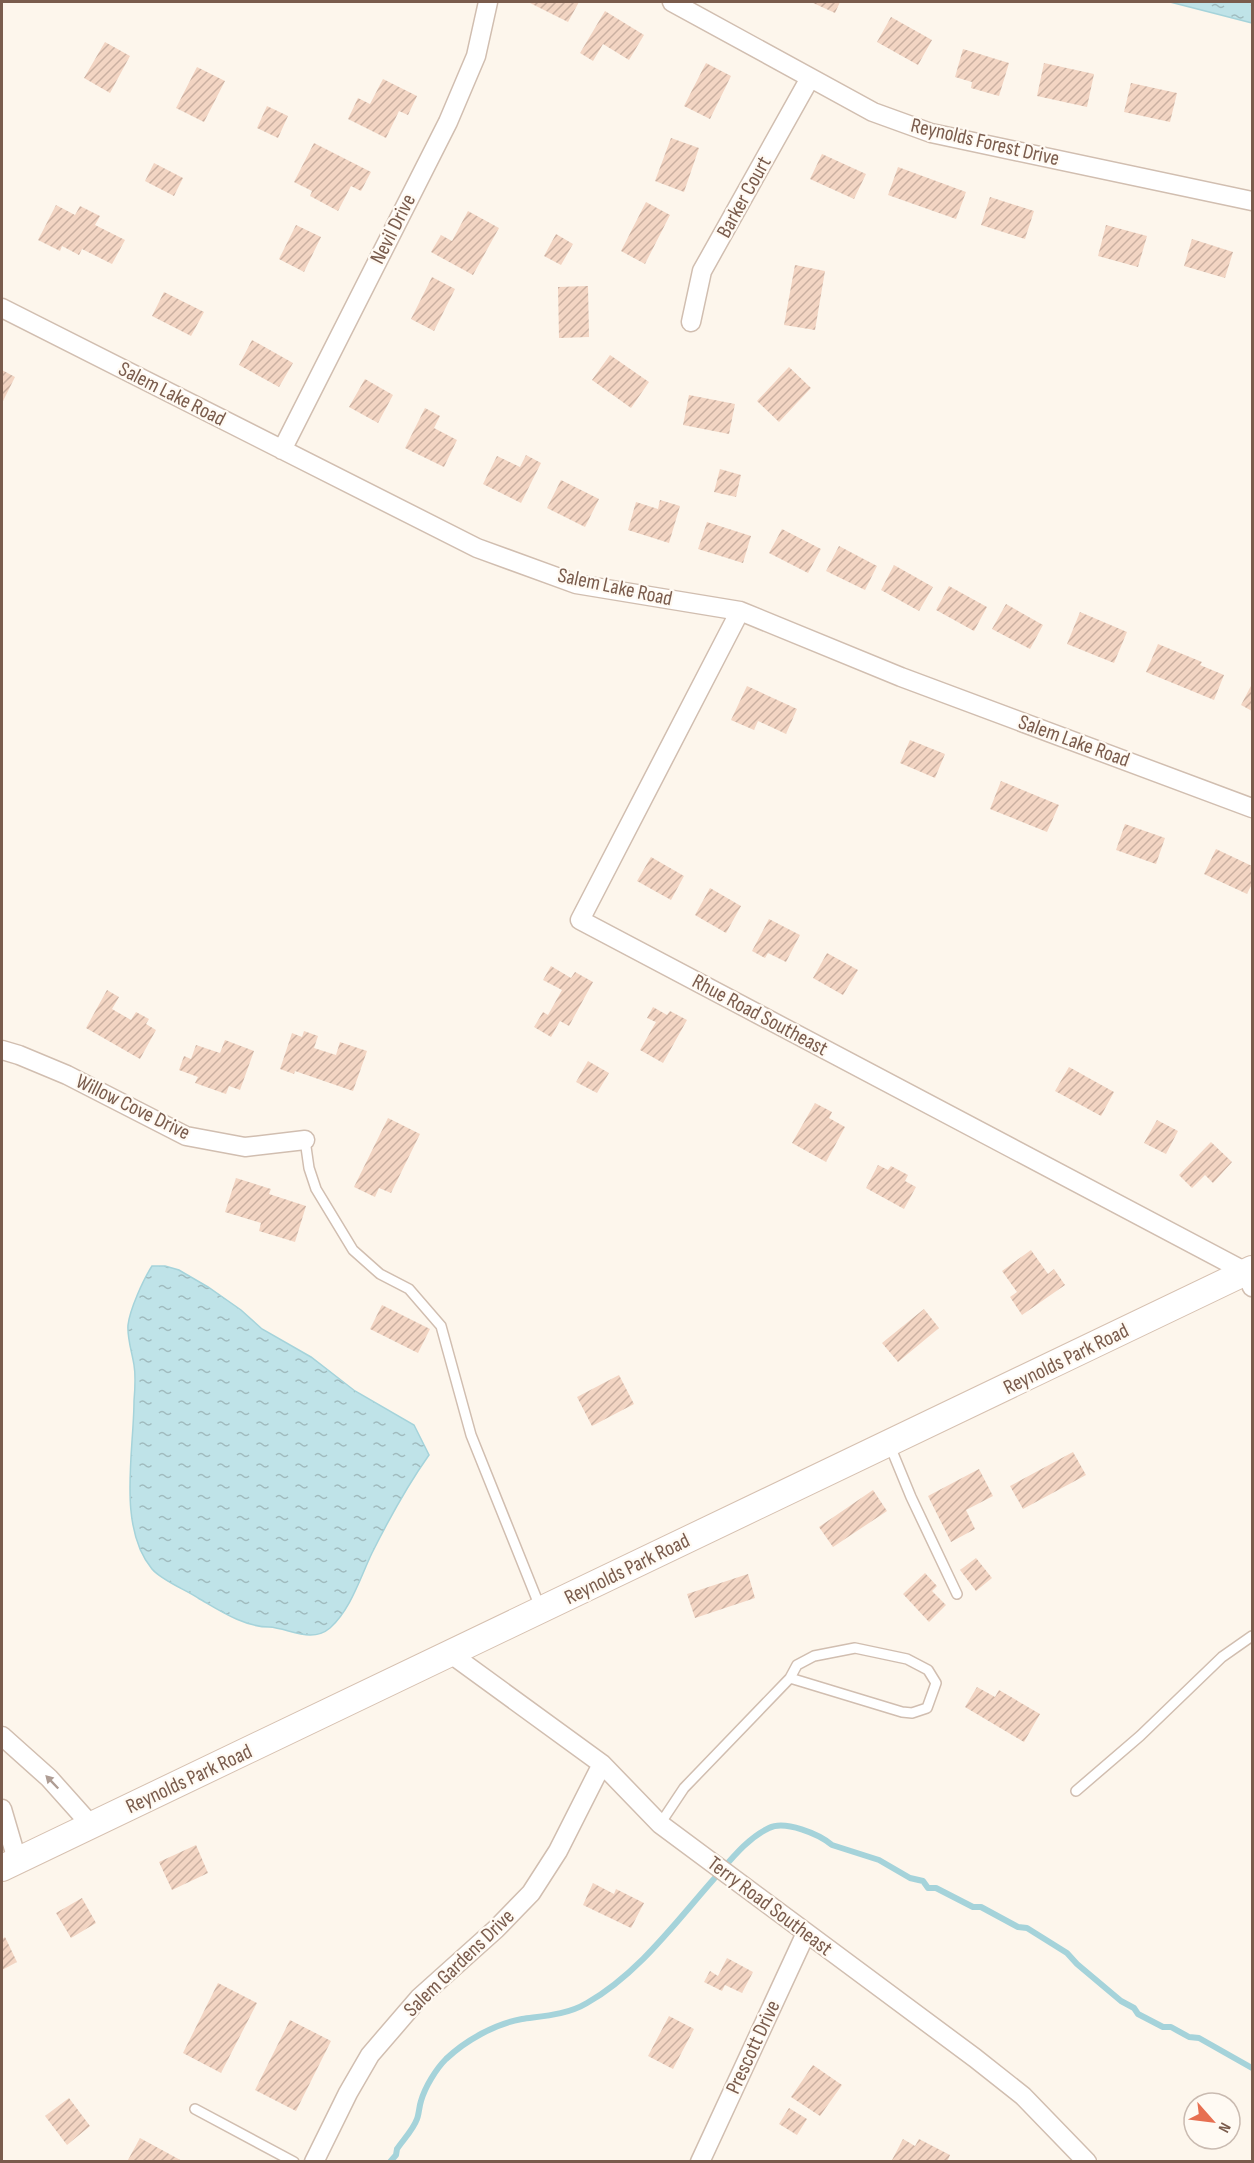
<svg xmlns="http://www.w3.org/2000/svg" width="1254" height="2163" font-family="'Sofia Sans Condensed',sans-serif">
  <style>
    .water { fill: url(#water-ripples); stroke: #a5d3da; stroke-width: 1.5 }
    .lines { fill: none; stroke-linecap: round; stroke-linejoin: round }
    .stream { stroke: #a5d3da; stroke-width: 6 }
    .building { fill: url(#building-hatch) }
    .service-casing { stroke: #d1beb0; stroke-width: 12 }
    .minor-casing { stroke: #d1beb0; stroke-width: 21 }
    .secondary-casing { stroke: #d6c0b0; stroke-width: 28 }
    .service { stroke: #fff; stroke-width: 9 }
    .minor { stroke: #fff; stroke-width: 18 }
    .secondary { stroke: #fff; stroke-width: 26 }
    .oneway { fill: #af9d94 }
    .labels { text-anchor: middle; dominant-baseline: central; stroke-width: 4.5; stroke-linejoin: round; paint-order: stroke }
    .street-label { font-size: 21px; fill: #7a5c4d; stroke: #fffaf3 }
  </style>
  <defs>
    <pattern id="water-ripples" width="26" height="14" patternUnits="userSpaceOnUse" patternTransform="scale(1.5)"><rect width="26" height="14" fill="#bfe3e8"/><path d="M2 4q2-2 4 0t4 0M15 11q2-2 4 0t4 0" fill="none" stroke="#a0bbbe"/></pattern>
    <pattern id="building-hatch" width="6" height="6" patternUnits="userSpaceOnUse" patternTransform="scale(1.5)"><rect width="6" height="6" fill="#f3d5c3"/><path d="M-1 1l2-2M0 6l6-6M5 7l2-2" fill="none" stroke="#cab0a1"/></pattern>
  </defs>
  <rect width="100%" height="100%" fill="#fdf6ec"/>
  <path class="water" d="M1170 2H1252V23Z
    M152 1266H165L179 1270 208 1287 241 1310 262 1329 311 1357 355 1391 414 1425 429 1455C407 1486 389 1519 372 1553 360 1578 351 1609 330 1628 311 1644 289 1628 269 1627 244 1627 219 1610 198 1598 186 1590 161 1580 152 1569 117 1527 134 1451 134 1401 135 1389 136 1377 134 1365 132 1352 127 1338 128 1325 130 1309 143 1280 152 1266Z"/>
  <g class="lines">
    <path class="stream" d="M390 2162 396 2155 397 2149C403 2140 413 2130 417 2119 419 2114 419 2107 421 2101 425 2087 436 2069 446 2059 466 2040 495 2024 522 2019 543 2016 567 2015 587 2003 638 1974 675 1923 713 1880 730 1861 746 1839 769 1828 785 1820 819 1834 832 1845L879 1860 910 1878 923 1881 928 1888H936L973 1907H981L1018 1927 1027 1928 1067 1953 1077 1964 1121 2001 1134 2008 1138 2014 1163 2027H1171L1189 2037 1199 2038 1252 2068"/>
  </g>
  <path class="building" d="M528 2H579L568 22Z
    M811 2H840L835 13Z
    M605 11 644 35 629 60 603 44 593 61 580 53Z
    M891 17 932 40 918 65 877 42Z
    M105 42 130 56 110 93 84 78Z
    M963 49 1009 63 999 96 971 88 972 82 955 77Z
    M706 63 731 76 710 119 684 106Z
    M1044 63 1094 74 1087 107 1037 96Z
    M197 67 225 81 204 122 176 108Z
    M383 79 417 96 408 115 399 111 386 138 348 119 358 98 370 104Z
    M1131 83 1177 93 1170 122 1124 112Z
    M267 106 288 116 278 138 257 128Z
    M671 138 699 148 684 192 655 181Z
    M314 143 371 172 361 191 351 186 338 211 310 196 312 191 294 182Z
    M822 154 866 174 854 199 810 179Z
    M154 163 183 178 174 196 145 181Z
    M898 167 966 192 956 219 888 195Z
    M990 197 1034 211 1025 239 981 225Z
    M646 202 670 215 645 264 621 251Z
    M56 205 75 215 80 206 100 216 95 225 125 240 112 264 82 249 79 255 62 246 60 251 38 240Z
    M468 211 499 228 473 275 431 252 441 235 452 241Z
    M296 225 321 237 304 272 279 259Z
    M1106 225 1147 236 1138 267 1098 256Z
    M556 234 573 244 561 265 544 256Z
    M1192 239 1233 252 1225 278 1184 266Z
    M795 265 825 271 815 330 784 325Z
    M432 277 455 289 434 331 411 319Z
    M588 286 589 337 559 338 558 287Z
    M164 292 204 312 191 336 152 316Z
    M252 340 293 363 279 387 239 365Z
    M610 355 649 382 631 408 592 380Z
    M789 367 811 388 779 422 757 401Z
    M2 370 15 377 2 403Z
    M365 379 393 395 378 423 349 407Z
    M689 395 735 404 729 434 683 425Z
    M425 408 440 416 434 428 457 440 444 467 405 448Z
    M526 455 541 463 521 503 483 484 497 456 520 467Z
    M720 469 741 475 736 497 714 492Z
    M561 480 599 499 585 527 547 508Z
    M660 500 680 506 669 543 628 530 636 502 658 509Z
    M707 522 751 536 743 563 698 549Z
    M782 529 821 549 808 573 769 553Z
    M839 546 877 566 865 590 826 571Z
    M894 565 933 587 919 611 881 590Z
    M949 586 987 607 974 631 936 610Z
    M1006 604 1043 625 1030 649 992 629Z
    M1080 612 1127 632 1114 663 1067 644Z
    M1158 644 1202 662 1200 665 1224 675 1214 700 1146 672Z
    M1252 684V711L1241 705Z
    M747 686 797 709 786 734 758 721 754 730 731 720Z
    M910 740 945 754 935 778 900 763Z
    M1001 781 1059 805 1047 832 990 809Z
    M1125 824 1165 838 1156 864 1116 850Z
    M1216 849 1252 866V884L1247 894 1204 874Z
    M651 857 684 876 671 900 637 881Z
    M710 888 741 906 726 933 695 915Z
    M769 919 800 935 786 962 768 953 765 958 752 951Z
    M827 953 858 970 843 995 813 978Z
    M551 966 571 978 575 972 593 982 569 1026 560 1021 551 1037 534 1027 543 1012 548 1015 562 990 543 980Z
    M107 990 119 997 112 1009 131 1020 136 1012 149 1019 146 1024 156 1030 140 1059 86 1028Z
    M653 1007 667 1015 670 1011 687 1020 663 1063 640 1050 656 1022 647 1018Z
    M304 1031 318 1036 314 1048 336 1055 340 1042 367 1051 353 1091 295 1071 294 1074 280 1069 292 1033 302 1037Z
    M225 1040 254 1051 240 1090 229 1086 226 1094 195 1083 198 1077 179 1070 184 1056 191 1059 196 1045 220 1053Z
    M588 1061 609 1073 597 1093 576 1082Z
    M1069 1067 1114 1092 1101 1116 1055 1091Z
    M815 1103 832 1112 829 1118 845 1127 826 1162 792 1143Z
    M388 1118 420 1134 391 1193 379 1188 375 1197 354 1187Z
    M1157 1120 1178 1131 1166 1154 1144 1143Z
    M1211 1142 1232 1162 1213 1183 1205 1175 1192 1188 1179 1175Z
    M878 1165 888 1170 891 1166 908 1175 905 1181 916 1187 904 1209 866 1188Z
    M236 1178 271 1189 269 1194 306 1206 295 1242 259 1231 261 1223 225 1212Z
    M1031 1250 1048 1274 1054 1269 1065 1285 1022 1315 1010 1297 1017 1292 1002 1271Z
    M382 1305 430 1329 418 1353 370 1329Z
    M924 1309 939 1328 898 1362 882 1343Z
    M619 1375 634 1404 592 1426 577 1397Z
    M1073 1452 1086 1475 1023 1509 1010 1486Z
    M979 1469 993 1496 966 1510 975 1529 951 1542 928 1496Z
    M873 1490 887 1511 833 1547 819 1527Z
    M976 1558 992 1578 976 1591 960 1570Z
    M925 1573 937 1586 932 1591 946 1605 929 1622 903 1594Z
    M748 1574 755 1598 695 1618 687 1594Z
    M977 1687 995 1697 999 1690 1040 1714 1024 1742 965 1707Z
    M196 1845 208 1873 172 1890 159 1862Z
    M593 1883 614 1894 616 1889 644 1903 631 1928 583 1905Z
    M82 1898 96 1923 71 1938 56 1913Z
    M5 1937 17 1962 2 1970V1939Z
    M727 1958 753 1972 742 1993 725 1985 722 1991 704 1982 710 1971 718 1976Z
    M218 1983 257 2003 221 2073 183 2053Z
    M669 2016 694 2029 673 2069 648 2056Z
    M290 2020 331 2041 296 2111 255 2090Z
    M813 2065 842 2085 820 2116 791 2097Z
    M69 2098 90 2126 67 2145 45 2116Z
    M789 2108 807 2119 797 2135 779 2124Z
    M140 2138 184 2162 128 2160Z
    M903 2139 915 2146 919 2139 950 2155 947 2162H891Z"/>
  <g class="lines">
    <g class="service-casing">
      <path id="service" d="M305 1140 309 1168 316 1189 353 1250 380 1274 409 1289 441 1326 471 1435 540 1607
        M890 1446 911 1497 957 1594
        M855 1648 907 1659 928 1670 936 1683 927 1708 912 1713 902 1712 790 1678 797 1665 814 1656Z
        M1076 1791 1140 1736 1222 1657 1252 1636
        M660 1824 684 1788 790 1678
        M195 2109 294 2162"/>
    </g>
    <g class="minor-casing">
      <path id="minor" d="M672 2 873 112 931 133 1252 201
        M2 308 477 548 576 584 740 611 901 677 1252 808
        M691 322 702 271 810 78
        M282 450 448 122 476 56 488 2
        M740 611 580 920 1246 1272 1252 1287
        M2 1050 19 1055 67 1075 186 1136 245 1147 305 1140
        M451 1654 602 1764 660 1824 975 2058 1023 2096 1087 2162
        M2 1736 49 1778 91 1825
        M2 1809 17 1860
        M314 2162 348 2093 370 2055 419 1998 496 1929 531 1893 558 1851 602 1764
        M700 2162 806 1933"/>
    </g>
    <g class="secondary-casing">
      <path id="secondary" d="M2 1868 1252 1269"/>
    </g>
    <use href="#service" class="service"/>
    <use href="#minor" class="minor"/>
    <use href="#secondary" class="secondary"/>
  </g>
  <defs><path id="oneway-solid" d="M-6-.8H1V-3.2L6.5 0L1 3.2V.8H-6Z" transform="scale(1.5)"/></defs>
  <use class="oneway" href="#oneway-solid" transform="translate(52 1782) rotate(-134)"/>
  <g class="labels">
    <g class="street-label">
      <text transform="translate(985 142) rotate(13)">Reynolds Forest Drive</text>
      <text transform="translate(744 197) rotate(-61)">Barker Court</text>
      <text transform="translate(393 229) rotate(-63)">Nevil Drive</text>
      <text transform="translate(172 394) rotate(27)">Salem Lake Road</text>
      <text transform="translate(615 587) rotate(12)">Salem Lake Road</text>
      <text transform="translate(1074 741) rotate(20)">Salem Lake Road</text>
      <text transform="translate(760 1015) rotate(28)">Rhue Road Southeast</text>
      <text transform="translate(133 1107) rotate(26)">Willow Cove Drive</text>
      <text transform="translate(1066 1359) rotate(-26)">Reynolds Park Road</text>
      <text transform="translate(627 1569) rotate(-26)">Reynolds Park Road</text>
      <text transform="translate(189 1779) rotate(-25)">Reynolds Park Road</text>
      <text transform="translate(770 1906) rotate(37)">Terry Road Southeast</text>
      <text transform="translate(459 1963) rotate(-44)">Salem Gardens Drive</text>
      <text transform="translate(753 2047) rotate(-65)">Prescott Drive</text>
    </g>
  </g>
  <rect width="1254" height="2163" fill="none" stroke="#7a5c4d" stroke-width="6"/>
  <g transform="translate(1212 2121) rotate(118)"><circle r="28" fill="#fffaf3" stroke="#cabbb1" stroke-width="1.5"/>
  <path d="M0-4.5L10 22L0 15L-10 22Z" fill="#e76f51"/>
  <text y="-9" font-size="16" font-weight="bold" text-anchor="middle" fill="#7a5c4d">N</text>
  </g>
</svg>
